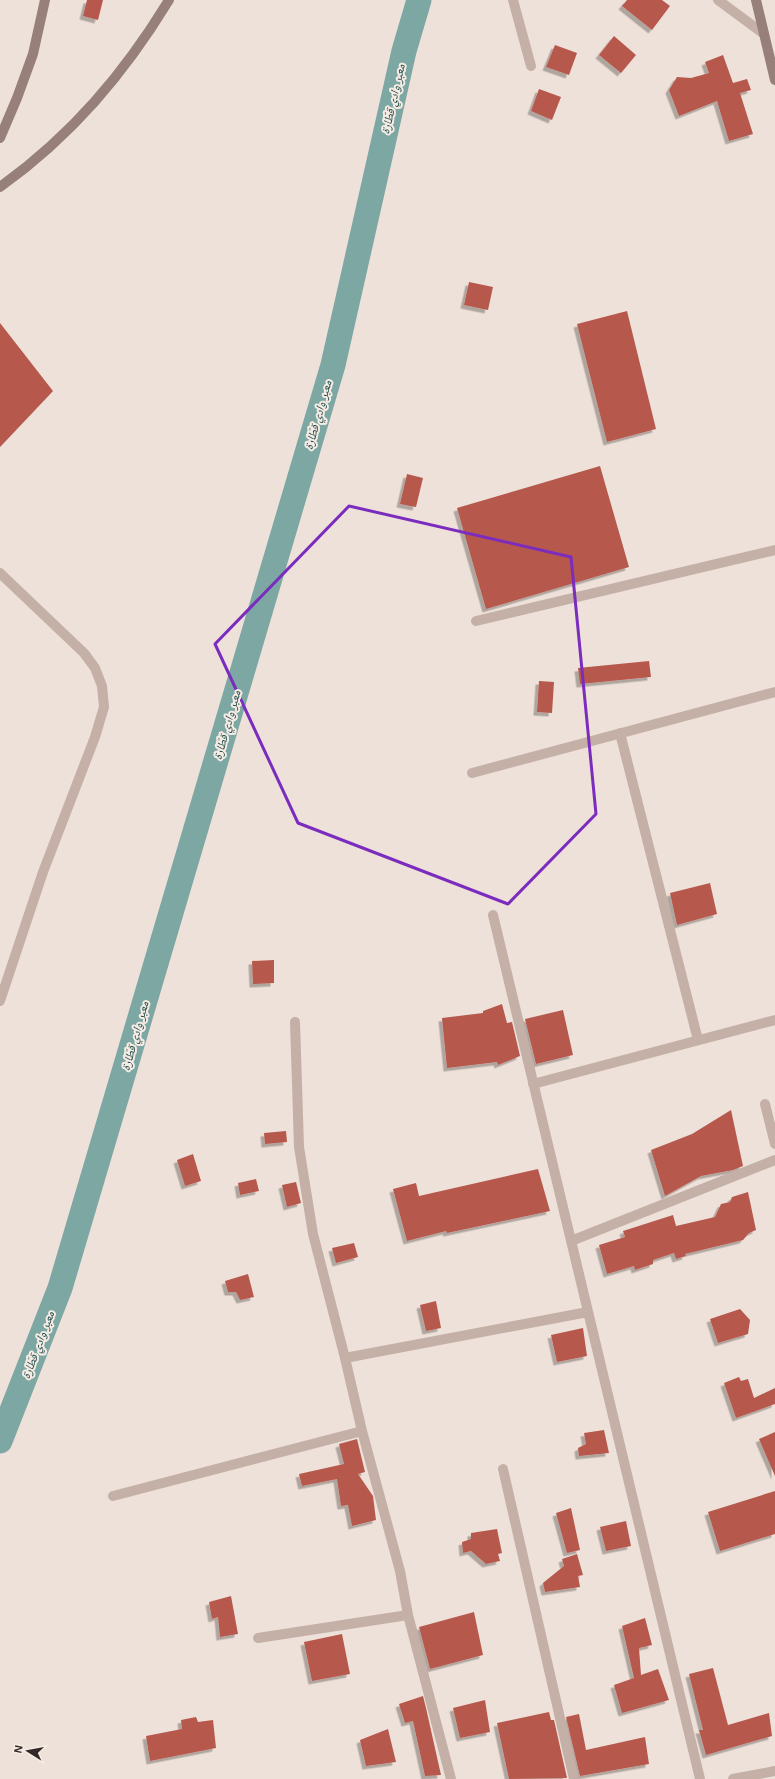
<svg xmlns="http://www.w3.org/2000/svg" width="775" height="1779" font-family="Helvetica,'Noto Naskh Arabic',sans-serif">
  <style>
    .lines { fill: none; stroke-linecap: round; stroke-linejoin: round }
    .river { stroke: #7ca7a3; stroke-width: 25 }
    .building { fill: #b7584e; filter: url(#shadow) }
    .street { stroke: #c4b0a7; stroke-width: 10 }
    .secondary { stroke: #978079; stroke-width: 10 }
    .marked { fill: none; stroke: #7b2cbf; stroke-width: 3; stroke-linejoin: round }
    .labels { text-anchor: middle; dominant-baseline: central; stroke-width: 4; stroke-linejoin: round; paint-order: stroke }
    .water-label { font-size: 12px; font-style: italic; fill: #214e4b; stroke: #f6ece5 }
  </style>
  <defs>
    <filter id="shadow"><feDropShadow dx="-3.5" dy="3.5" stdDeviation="0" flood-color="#0004"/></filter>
  </defs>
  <rect width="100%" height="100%" fill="#eee1d9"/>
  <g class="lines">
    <path class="river" d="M0 1441 60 1288 333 365 404 51 419 0"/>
  </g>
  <path class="building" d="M87 0H103L98 20 83 16Z
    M627 0H662L670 6 652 30 622 6Z
    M614 36 636 55 621 73 599 55Z
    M555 45 577 53 569 75 546 67Z
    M723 55 733 83 747 79 751 90 740 93 753 134 729 141 717 101 679 116 669 90 677 77 691 78 709 73 705 62Z
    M539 89 561 97 552 120 531 111Z
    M469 282 493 287 488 310 464 305Z
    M627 311 656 429 607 442 577 324Z
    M0 323 53 391 0 447Z
    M600 466 629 567 486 609 457 508Z
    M407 474 423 478 416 507 400 504Z
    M649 661 651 677 580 684 578 668Z
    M539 681 554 682 552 713 537 712Z
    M710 883 717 914 677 925 670 893Z
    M274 960V983L253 984 252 961Z
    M502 1004 507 1023 512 1022 520 1056 498 1065 497 1062 447 1068 442 1018 483 1013V1011Z
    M563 1010 573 1055 536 1064 525 1019Z
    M731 1110 743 1166 733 1170 701 1176 665 1196 651 1150 692 1134Z
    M286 1131 287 1142 265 1144 264 1133Z
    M193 1154 201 1181 185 1186 177 1160Z
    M538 1169 550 1211 447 1233 446 1231 407 1241 393 1189 416 1183 419 1196Z
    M256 1179 259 1191 240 1195 238 1183Z
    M296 1182 301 1203 287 1207 282 1185Z
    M748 1192 756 1230 749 1233 743 1240 685 1254 686 1256 676 1259 674 1253 653 1260V1264L635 1270 634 1266 607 1274 599 1245 625 1237 623 1231 673 1215 676 1226 715 1217 721 1204 730 1202 732 1197Z
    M354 1243 358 1257 336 1263 332 1248Z
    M248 1274 254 1297 240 1300 236 1292H228L225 1281Z
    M436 1301 441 1328 426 1331 420 1305Z
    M740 1309 750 1320 748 1334 718 1343 710 1319Z
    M583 1328 587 1356 557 1362 551 1335Z
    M739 1377 741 1381 748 1379 754 1398 775 1388V1404L736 1418 724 1383Z
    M604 1430 609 1453 579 1456 578 1448 586 1444 584 1433Z
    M775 1432V1476L759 1439Z
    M357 1439 365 1472 358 1474 373 1496 376 1520 352 1526 348 1505 341 1506 337 1479 302 1486 299 1474 344 1464 339 1444Z
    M775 1491V1534L720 1551 708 1512Z
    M571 1508 580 1550 567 1553 556 1513Z
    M626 1521 631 1546 606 1551 600 1527Z
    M497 1529 502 1553 498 1554 500 1561 486 1564 471 1551 463 1553 462 1542 471 1539V1533Z
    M577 1554 583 1575 578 1576 580 1587 545 1592 543 1583 564 1566 562 1559Z
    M231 1596 238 1634 220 1637 218 1617 212 1619 209 1602Z
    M474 1612 483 1655 430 1669 419 1627Z
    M645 1618 652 1645 639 1648 641 1675 658 1669 669 1700 622 1713 614 1685 634 1678 622 1626Z
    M342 1634 350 1674 312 1681 304 1642Z
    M713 1668 728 1725 769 1713 772 1736 706 1755 699 1730H703L689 1674Z
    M423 1696 426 1708 441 1775 425 1776 413 1721 405 1723 399 1704Z
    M485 1700 490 1732 460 1738 453 1708Z
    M549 1712 551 1720H554L567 1778 509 1779 497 1723Z
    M579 1714 586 1750 645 1737 649 1764 580 1776 566 1717Z
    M196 1717 198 1722 213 1720 216 1748 150 1761 146 1736 182 1729 181 1720Z
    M388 1729 396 1762 366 1766 360 1740Z"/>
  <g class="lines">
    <path class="street" d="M513 0 531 66
      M718 0 764 34
      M0 573 84 653 95 668 102 686 104 707 95 737 43 872 0 1001
      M476 621 775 550
      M620 733 698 1040
      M472 773 775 692
      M493 915 700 1779
      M295 1022 299 1147 313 1234 345 1358 362 1431 400 1571 408 1615 451 1779
      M533 1084 775 1020
      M765 1104 775 1144
      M571 1241 775 1160
      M345 1358 588 1312
      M503 1469 574 1779
      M113 1496 362 1431
      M258 1638 408 1615
      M733 1779 775 1771"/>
    <path class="secondary" d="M756 0 775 80
      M0 138 17 98 33 54 45 0
      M0 187C71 136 124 74 169 0"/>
  </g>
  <path class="marked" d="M349 506 571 557 596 814 508 904 298 823 215 644Z"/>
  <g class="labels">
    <g class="water-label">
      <text transform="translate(393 99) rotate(-77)">معبر وادي قطّارة</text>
      <text transform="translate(318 415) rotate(-74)">معبر وادي قطّارة</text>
      <text transform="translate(227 725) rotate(-74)">معبر وادي قطّارة</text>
      <text transform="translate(135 1036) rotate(-74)">معبر وادي قطّارة</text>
      <text transform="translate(38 1345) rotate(-69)">معبر وادي قطّارة</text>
    </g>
  </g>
  <g transform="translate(28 1751) rotate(281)" stroke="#f6ece5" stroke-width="3" paint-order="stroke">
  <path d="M0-3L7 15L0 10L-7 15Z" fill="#322827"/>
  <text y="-6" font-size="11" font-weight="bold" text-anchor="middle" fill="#322827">N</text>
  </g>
</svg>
